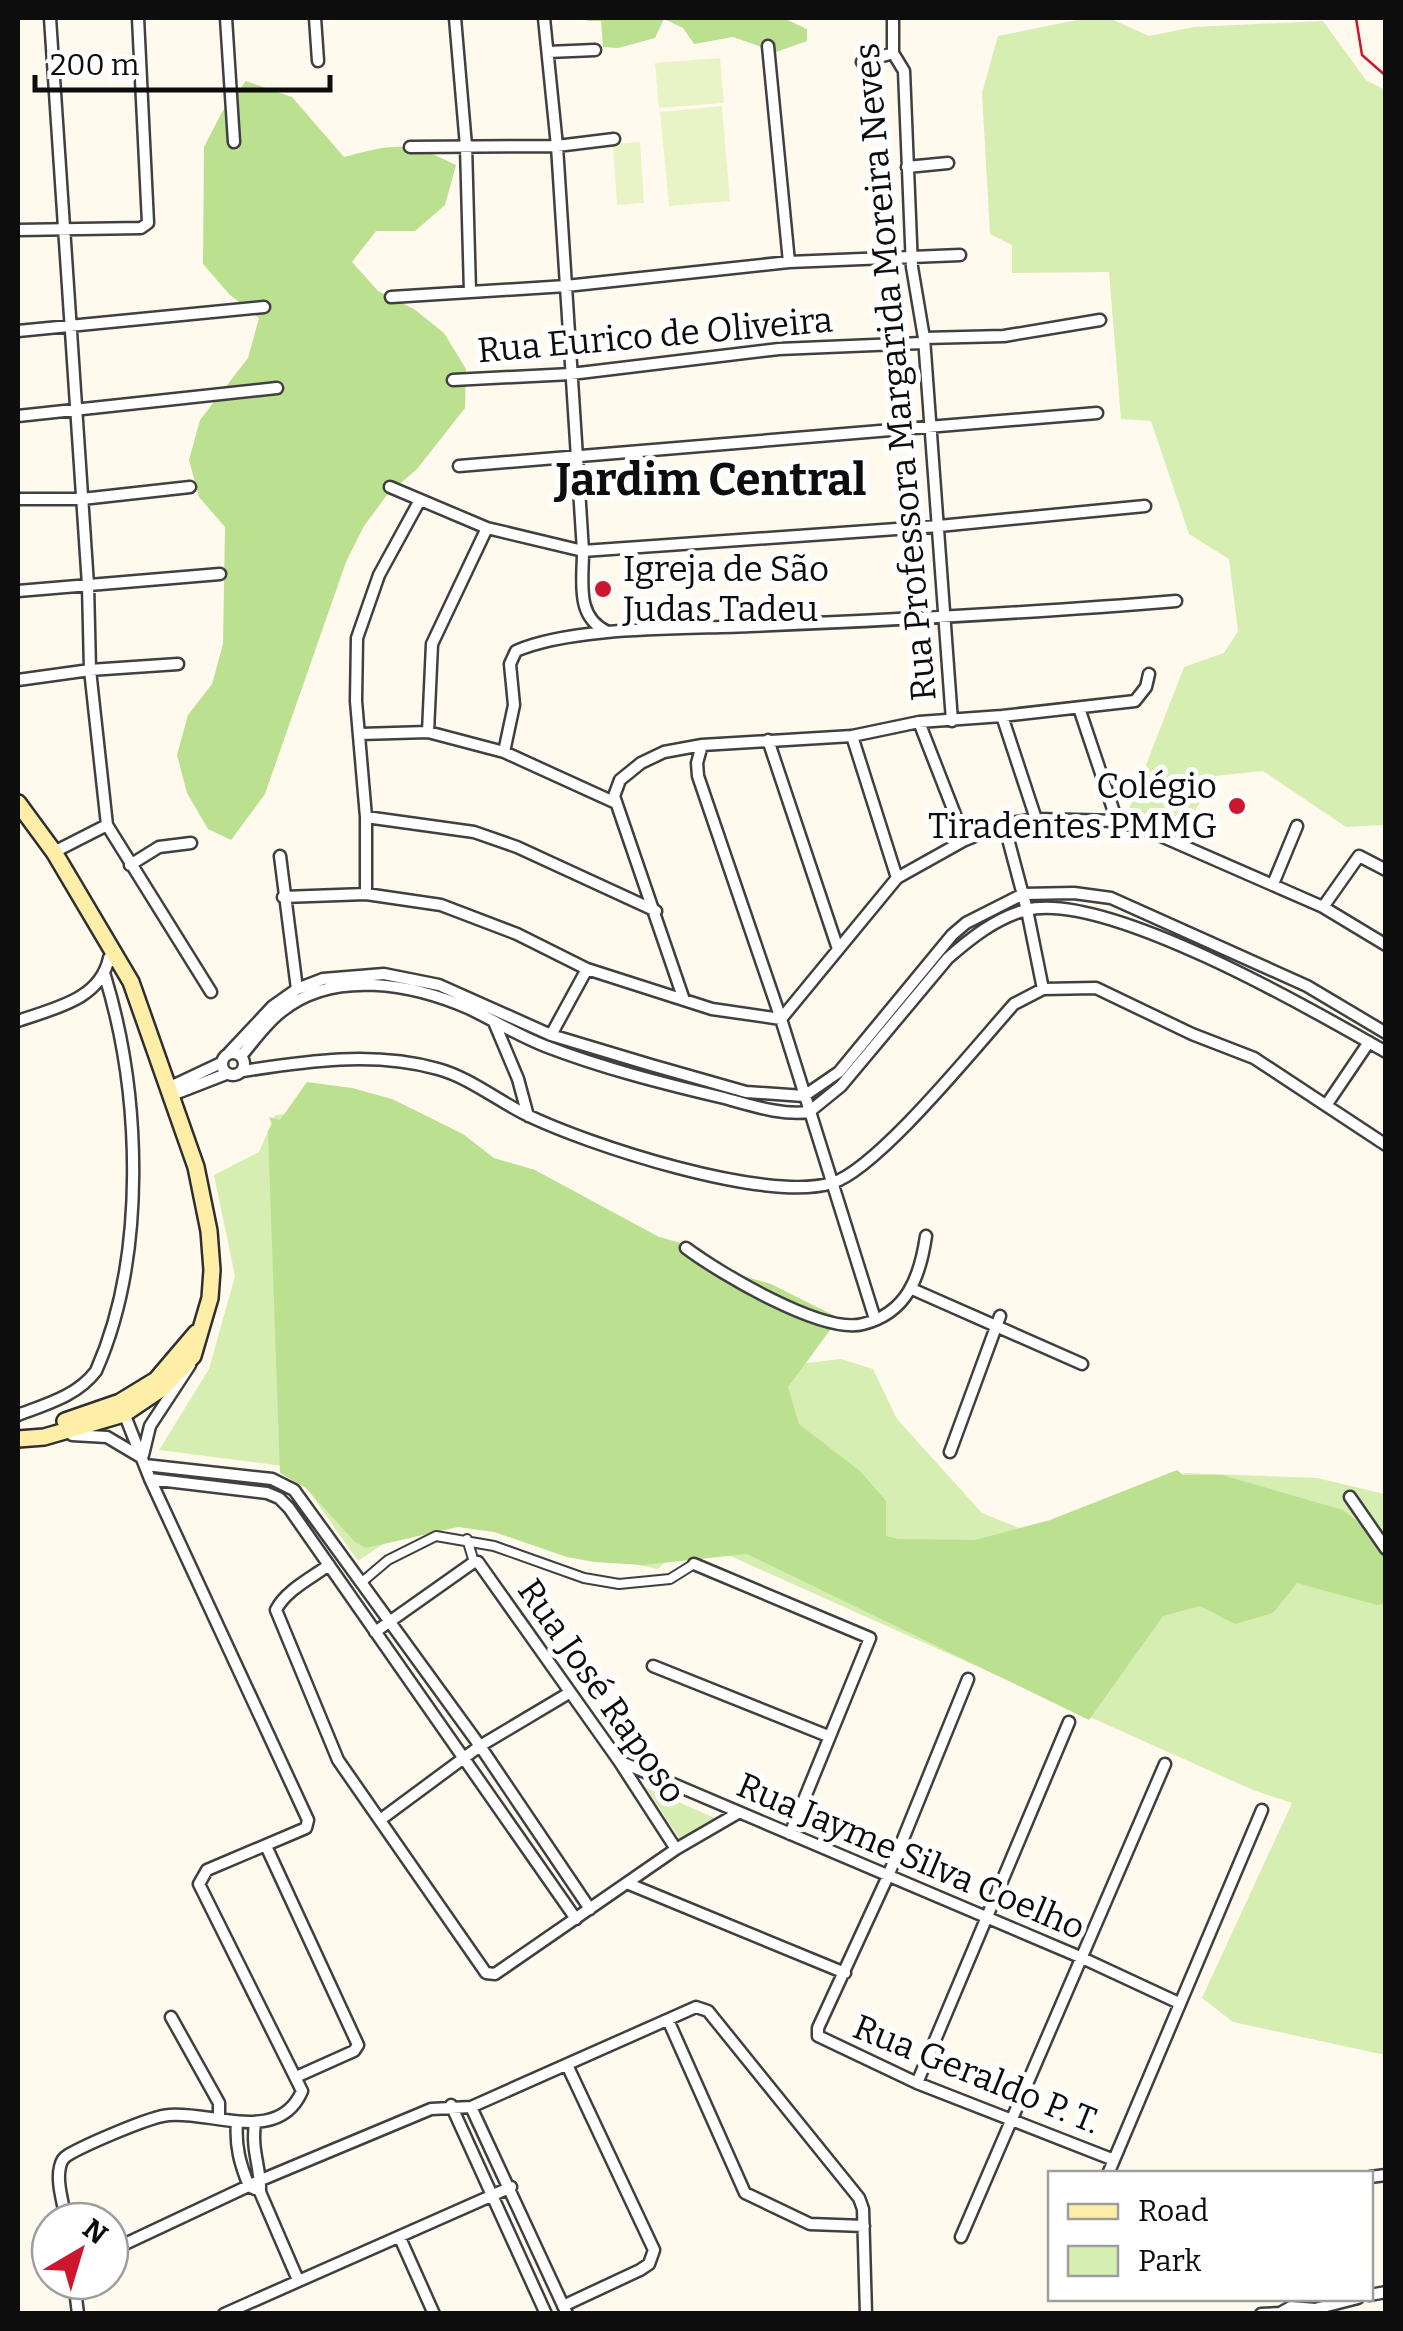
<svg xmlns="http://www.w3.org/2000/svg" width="1403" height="2331" font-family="Bitter,serif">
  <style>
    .green { fill: #d6eeb2 }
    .forest { fill: #bbe090 }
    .pitch { fill: #e8f4c5 }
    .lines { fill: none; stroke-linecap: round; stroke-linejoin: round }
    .pedestrian-casing { stroke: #404040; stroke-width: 12 }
    .minor-casing { stroke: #404040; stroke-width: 15 }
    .secondary-casing { stroke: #2f2f2f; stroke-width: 20 }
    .pedestrian { stroke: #fff; stroke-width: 8 }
    .minor { stroke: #fff; stroke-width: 10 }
    .secondary { stroke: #ffeea8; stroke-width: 15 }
    .rail { stroke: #cc172e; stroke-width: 2.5 }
    .poi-dot { fill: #cc172e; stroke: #fff; stroke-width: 4 }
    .labels { text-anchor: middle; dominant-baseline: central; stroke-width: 10; stroke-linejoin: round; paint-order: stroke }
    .street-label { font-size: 35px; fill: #0d0d0d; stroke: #fff }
    .poi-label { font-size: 35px; fill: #0d0d0d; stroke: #fff; text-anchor: start }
    .district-label { font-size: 45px; font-weight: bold; fill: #0d0d0d; stroke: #fff }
  </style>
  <rect width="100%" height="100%" fill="#fffaed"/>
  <path class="green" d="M1087 18H1109L1149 36 1194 27 1323 21 1366 80 1385 90V825L1346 827 1263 771 1215 776 1186 826 1129 809 1184 667 1224 653 1238 631 1229 559 1189 534 1151 421 1121 419 1109 272 1012 273V245L990 234 982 93 998 36Z
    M294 1113 780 1366 841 1359 873 1369 897 1419 982 1513 1071 1549 1185 1473 1317 1478 1385 1494V2055L1233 2022 1202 1998 1292 1803 1253 1790 728 1555 684 1544 658 1569 575 1552 492 1529 416 1522 358 1561 292 1467 159 1450 209 1369 235 1276 214 1175 259 1152 275 1115Z
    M646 1788 715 1818 680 1839Z"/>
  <path class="forest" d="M585 18H783L807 29V41L776 52 733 37 694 44 683 28 664 19 655 38 618 48 603 47 601 21H587Z
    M246 81 292 97 344 157C396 143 408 141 456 165L445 205 415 231H376L352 262 378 291 414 309 444 333 466 369 465 408 417 469 387 495 364 526 346 562 265 794 231 840 208 829 187 793 177 755 188 715 212 684 223 644 225 527 199 497 189 460 200 420 248 358 259 318 229 294 203 264 204 147 222 112Z
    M307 1082 352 1088 392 1099 463 1134 494 1158 535 1170 659 1237 700 1248 730 1272 771 1284 839 1318 788 1387 799 1424 860 1471 886 1501V1536L898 1539 975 1540 1050 1520 1177 1470 1183 1475H1222L1343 1510 1385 1543V1603L1377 1605 1297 1583 1273 1613 1235 1624 1200 1606 1163 1616 1089 1720 747 1554 643 1565 594 1562 567 1557 494 1532 458 1527 366 1548 355 1542 306 1488 280 1473 268 1131 272 1125 269 1117 280 1120Z"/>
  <path class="pitch" d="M720 58 724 103 659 108 655 63Z
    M722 106 730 201 669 206 660 112Z
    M640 142 644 203 617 205 613 144Z"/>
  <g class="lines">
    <g class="pedestrian-casing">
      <path id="pedestrian" d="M467 1539 474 1562
        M362 1582 388 1560 436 1536 494 1546 584 1578 619 1584 670 1579 694 1564"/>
    </g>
    <g class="minor-casing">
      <path id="minor" d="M50 18 88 585 90 670 107 825 211 992
        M226 18 234 142
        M315 18 318 61
        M455 18 466 146 470 292
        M544 18 557 146 583 551C583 582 575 617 608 632
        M893 18V53L904 71 912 267 924 338 952 721
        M768 46 789 262
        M548 52 595 50
        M862 62 893 53
        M410 147 557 146 614 139
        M907 167 948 163
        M18 230 141 228 148 223 138 18
        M391 297 566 286 789 262 960 255
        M18 331 264 307
        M924 338 1004 336 1100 320
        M453 380 571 374 779 349 922 343
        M18 416 277 388
        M459 466 1097 413
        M390 487 487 528 583 551 939 526 1145 506
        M18 499H82L190 487
        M18 591 220 574
        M18 680 90 670 178 664
        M1079 708 1117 821
        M1002 716 1036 819
        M919 722 965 840
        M428 732 432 644 487 528
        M360 734 428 732 504 752 616 803
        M852 736 897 878
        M768 740 838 949
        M702 745 697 763 698 776 781 1019 875 1319
        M504 752 514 705 510 664 516 651C573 626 686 629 750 626 892 620 1034 613 1176 601
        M366 817 474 832 517 847 656 911
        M1004 824 1027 910 1043 989
        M54 852 107 825
        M280 856 297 989
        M130 865 159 847 191 843
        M1273 884 1297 826
        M366 894V817L356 701 357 638 379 575 420 500
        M283 897 366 894 441 905 517 934 587 969 712 1009 781 1019 897 878 965 840 1004 824 1036 819 1117 821 1147 830 1323 907 1386 945
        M1323 907 1359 856 1386 870
        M684 1000 614 796 620 780 641 763 664 752 702 745 852 736 919 722 1002 716 1135 701 1146 687 1149 674
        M18 1021C54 1008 100 1000 109 958L116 962
        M494 1022 518 1079 528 1116
        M551 1035 587 969
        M222 1064a11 11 0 1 1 22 0a11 11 0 1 1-22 0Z
        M229 1053 273 1006 297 989 323 979 384 974 439 985 551 1035 651 1065 746 1092 804 1096 839 1072 952 935 966 923 1023 894 1074 893 1111 898 1307 986 1386 1033
        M241 1056C254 1041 266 1023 282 1011 334 969 413 984 470 1009 495 1021 519 1036 545 1046 602 1068 661 1083 720 1097 748 1104 780 1116 809 1112L841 1086 948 958C971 938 996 918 1026 910 1105 890 1313 1010 1386 1052
        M243 1071C307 1061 374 1051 438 1069 468 1077 497 1100 525 1114 588 1145 766 1203 832 1183 878 1169 978 1044 1014 1004L1043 989 1096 988 1192 1034 1254 1058 1386 1145
        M170 1087 221 1063
        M172 1095 226 1074
        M1327 1104 1369 1042
        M686 1248C718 1272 823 1335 863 1324 907 1313 920 1277 926 1236
        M912 1289 1082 1364
        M18 1415C47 1404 77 1396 96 1371 147 1256 141 1094 105 976
        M72 1435 107 1437 139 1456
        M950 1452 1000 1316
        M143 1455 150 1426 190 1365
        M145 1465 272 1479 294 1490 480 1746 590 1909
        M150 1479 267 1493 279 1498 289 1508 576 1919
        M1350 1497 1386 1549
        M694 1564 870 1638 790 1834
        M329 1565C311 1578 285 1591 276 1610L338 1760 486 1973 495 1974 676 1849 738 1813
        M375 1632 474 1562H478L619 1761 676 1849
        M653 1666 828 1736
        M968 1679 888 1876 818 2028V2036L917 2083 1114 2160
        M619 1761 1080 1957 1179 2003
        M380 1820 480 1746 569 1693
        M266 1846 358 2045 354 2051 296 2077
        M629 1884 845 1973
        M171 2017 219 2103V2118
        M668 2020 745 2193 810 2224 864 2226
        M917 2083 1069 1722
        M451 2105 546 2314
        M471 2107 567 2314
        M237 2122C235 2146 240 2164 249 2186L255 2189
        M255 2123C251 2152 261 2167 260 2192L298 2280
        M1108 2174 1262 1810
        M1370 2177 1386 2175
        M66 2221C64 2205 56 2183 60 2167 61 2161 63 2158 68 2155 85 2145 151 2116 169 2115 212 2111 279 2145 302 2091L199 1884 207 1870 306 1828 308 1820 150 1479 122 1408
        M961 2237 1165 1764
        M400 2238 434 2314
        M110 2251 261 2180 431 2109 471 2107 696 2007 708 2011 859 2198 863 2209 866 2314
        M74 2281 78 2314
        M1370 2295 1386 2292
        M563 2306 640 2270 649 2264 654 2250 567 2065
        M224 2314 511 2187
        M1261 2314 1280 2313 1291 2307 1315 2309 1358 2298"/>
    </g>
    <g class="secondary-casing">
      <path id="secondary" d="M18 803 54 852 131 982 196 1167 209 1231 212 1270 210 1298 193 1356 164 1387 124 1414 44 1437 18 1439
        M65 1421 120 1402 156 1380 196 1333"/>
    </g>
    <use href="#pedestrian" class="pedestrian"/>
    <use href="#minor" class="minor"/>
    <use href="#secondary" class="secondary"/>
    <path class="rail" d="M1356 18 1362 55 1386 76"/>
  </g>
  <g class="poi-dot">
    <circle cx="603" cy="589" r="10"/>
    <circle cx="1237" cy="806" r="10"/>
  </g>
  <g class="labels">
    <g class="street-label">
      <text transform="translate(655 335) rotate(-5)">Rua Eurico de Oliveira</text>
      <text transform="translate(895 372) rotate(-95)">Rua Professora Margarida Moreira Neves</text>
      <text transform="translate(602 1691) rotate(55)">Rua José Raposo</text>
      <text transform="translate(911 1856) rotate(23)">Rua Jayme Silva Coelho</text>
      <text transform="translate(977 2074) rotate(22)">Rua Geraldo P. T.</text>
    </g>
    <g class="poi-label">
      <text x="623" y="569">Igreja de São<tspan x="623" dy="40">Judas Tadeu</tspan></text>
      <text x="1217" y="786" text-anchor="end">Colégio<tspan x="1217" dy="40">Tiradentes PMMG</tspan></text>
    </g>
    <g class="district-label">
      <text x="711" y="480">Jardim Central</text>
    </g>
  </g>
  <rect width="1403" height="2331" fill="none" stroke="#0d0d0d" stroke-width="40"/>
  <rect x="1048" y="2171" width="325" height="130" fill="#ffffff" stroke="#9e9e9e" stroke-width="2.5"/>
  <rect x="1068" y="2204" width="50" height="15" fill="#ffeea8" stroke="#9e9e9e" stroke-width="2.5"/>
  <text x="1138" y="2221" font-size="30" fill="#0d0d0d">Road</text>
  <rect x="1068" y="2246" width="50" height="30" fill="#d6eeb2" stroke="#9e9e9e" stroke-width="2.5"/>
  <text x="1138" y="2271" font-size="30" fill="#0d0d0d">Park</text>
  <g transform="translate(80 2251) rotate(38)"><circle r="48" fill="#ffffff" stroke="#9e9e9e" stroke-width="2.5"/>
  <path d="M0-8L18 38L0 25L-18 38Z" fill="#cc172e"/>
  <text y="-15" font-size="28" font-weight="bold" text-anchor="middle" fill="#0d0d0d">N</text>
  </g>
  <path d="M35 75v15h295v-15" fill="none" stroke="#0d0d0d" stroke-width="5"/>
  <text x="50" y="75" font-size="30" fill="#0d0d0d" stroke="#ffffff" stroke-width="8" paint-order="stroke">200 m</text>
</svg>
